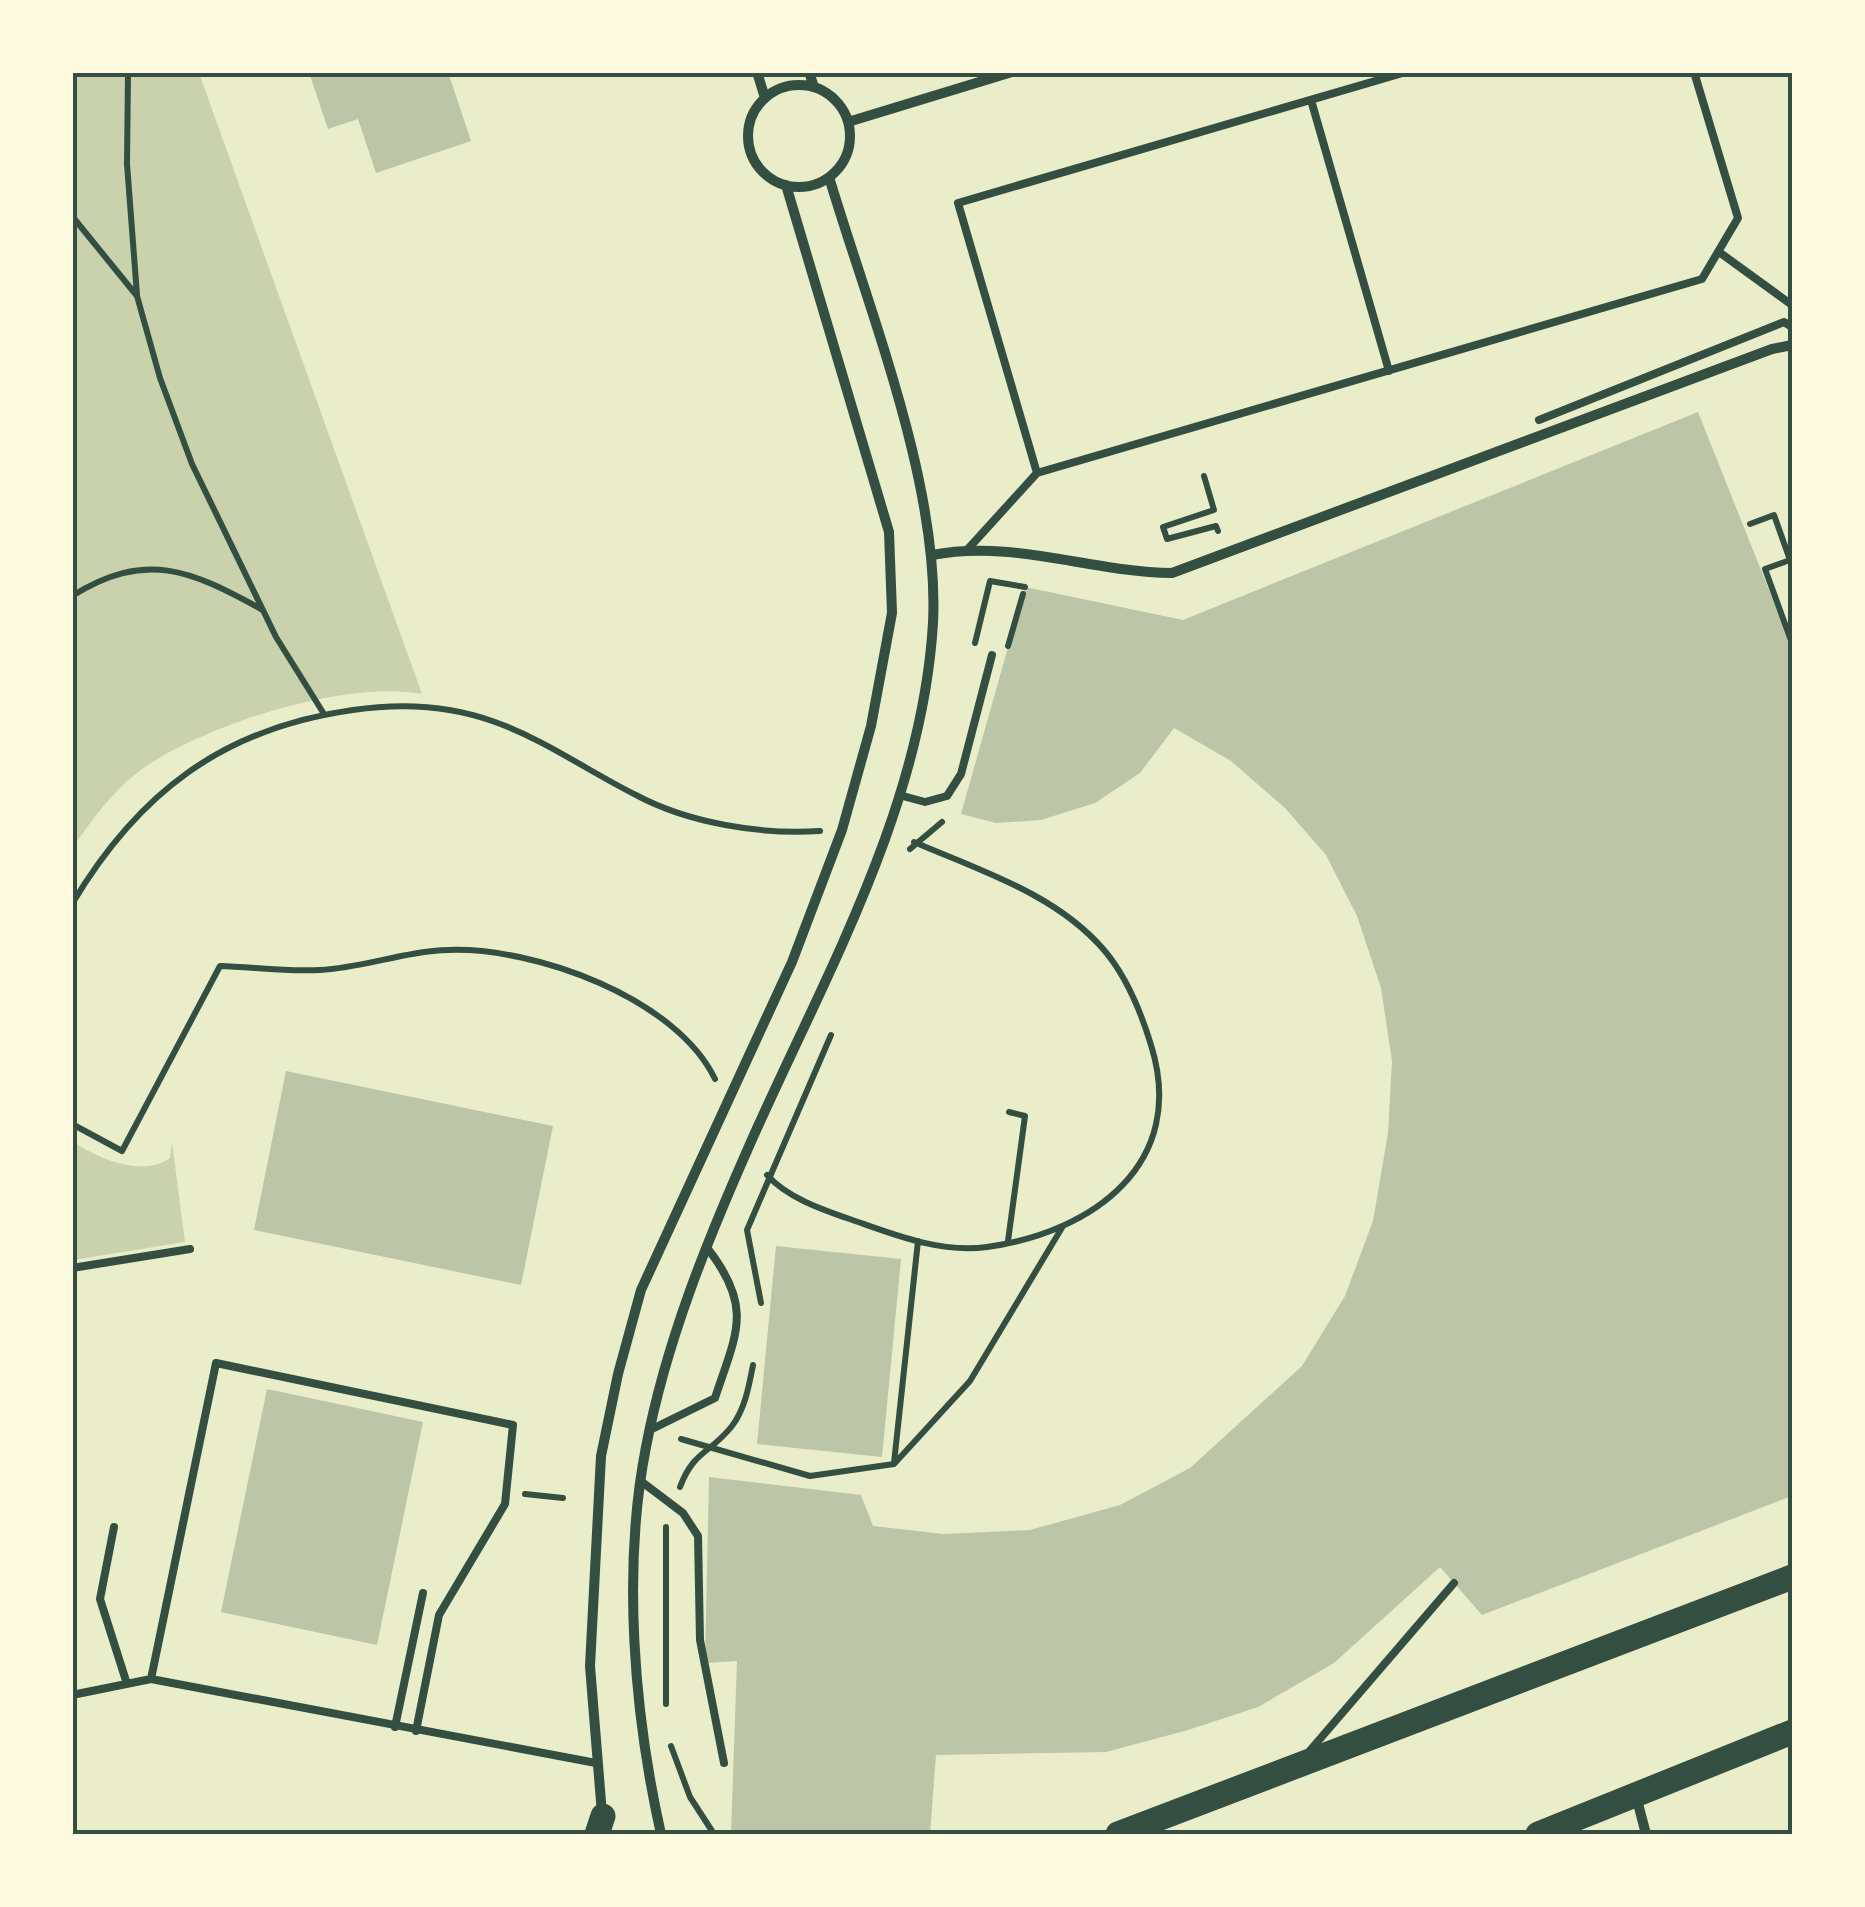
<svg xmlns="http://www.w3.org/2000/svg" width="1865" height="1907" font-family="Helvetica,sans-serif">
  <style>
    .green { fill: #cad2ad }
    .building { fill: #bcc5a7 }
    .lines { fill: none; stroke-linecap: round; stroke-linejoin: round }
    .path { stroke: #344e41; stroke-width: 6 }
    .service { stroke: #344e41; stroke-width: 8 }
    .minor { stroke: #344e41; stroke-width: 10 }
    .primary { stroke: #344e41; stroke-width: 25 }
    .neatline { fill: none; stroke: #344e41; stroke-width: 4 }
  </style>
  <rect width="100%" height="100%" fill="#e9edc9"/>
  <path class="green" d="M73 73H199L422 694C345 679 200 726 138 772 112 792 91 821 73 847Z
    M72 1141C97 1158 142 1178 170 1158L172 1142 185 1242 73 1260Z"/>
  <path class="building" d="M309 72H448L471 141 376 173 358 119 328 129Z
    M1698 412 1792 648V1496L1482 1615 1440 1567 1334 1663 1258 1707 1188 1730 1106 1752 936 1755 930 1834H731L737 1661 705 1663 709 1477 861 1495 873 1526 944 1534 1030 1530 1120 1505 1190 1468 1302 1366 1345 1296 1373 1221 1388 1133 1392 1061 1381 988 1357 916 1326 855 1285 808 1231 761 1174 728 1140 773 1095 803 1041 820 996 823 961 814 1025 587 1183 620Z
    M286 1071 553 1126 521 1285 254 1230Z
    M776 1246 901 1259 882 1457 757 1444Z
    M267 1389 423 1422 377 1645 221 1612Z"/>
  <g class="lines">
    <path class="path" d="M128 72 127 164 137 295
      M72 216 137 296 160 378 192 464 276 637 324 714
      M1204 476 1214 510 1163 527 1167 539 1216 526 1218 531
      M1750 524 1774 515 1790 560 1765 569 1792 643
      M72 596C146 550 190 570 261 609
      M975 643 990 581 1025 587
      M1008 646 1023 594
      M910 849 942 822
      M72 904C138 793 223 728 353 710 401 703 449 705 495 722 545 740 588 771 636 795 688 823 761 835 820 831
      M72 1124 122 1151 220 966C252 967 287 972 320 970 363 968 405 951 449 950 535 947 676 998 715 1079
      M767 1175C789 1200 830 1212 861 1223 900 1237 944 1253 987 1247 1094 1232 1188 1163 1151 1045 1141 1012 1127 977 1104 950 1056 894 981 871 914 842
      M1008 1241 1025 1116 1009 1112
      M761 1303 747 1230 831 1035
      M681 1439 810 1476 894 1464 970 1381 1063 1226
      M894 1463 918 1241
      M680 1487C694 1450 710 1454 732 1426 745 1409 749 1386 753 1365
      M525 1494 563 1498
      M666 1527V1704
      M671 1746 690 1797 714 1834"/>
    <path class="service" d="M1311 100 1389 371
      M1719 252 1792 305
      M1539 420 1784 322 1792 327
      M1037 473 958 203 1406 72
      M967 550 1037 473 1702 279 1738 218 1694 72
      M899 795 925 802 947 796 961 774 992 655
      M72 1268 190 1249
      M650 1430 715 1398C736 1334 754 1308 708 1249
      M642 1482 683 1513 698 1536 700 1640 724 1763
      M114 1527 100 1599 127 1684
      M151 1679 216 1363 513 1425 505 1504 439 1615 416 1731
      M72 1695 151 1679 596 1763
      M395 1727 423 1593
      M1307 1754 1454 1583"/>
    <path class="minor" d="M757 72 765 98
      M809 72 814 87
      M748 136a51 51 0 1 1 102 0a51 51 0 1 1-102 0Z
      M848 122 1012 72
      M932 555C1013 539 1090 572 1172 573L1772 349 1792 345
      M1636 1796 1646 1834
      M602 1814 590 1666 601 1456 618 1374 641 1290 792 962 842 830 871 726 892 613 889 532 786 185
      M661 1834C634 1714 622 1569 646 1447 666 1342 707 1241 750 1144 824 977 922 809 933 623 940 485 869 311 829 177"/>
    <path class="primary" d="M597 1834 603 1816
      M1118 1834 1792 1577
      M1538 1834 1792 1732"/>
  </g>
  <rect width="1865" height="1907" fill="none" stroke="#fefae0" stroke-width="150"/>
  <rect x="75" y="75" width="1715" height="1757" class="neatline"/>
</svg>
